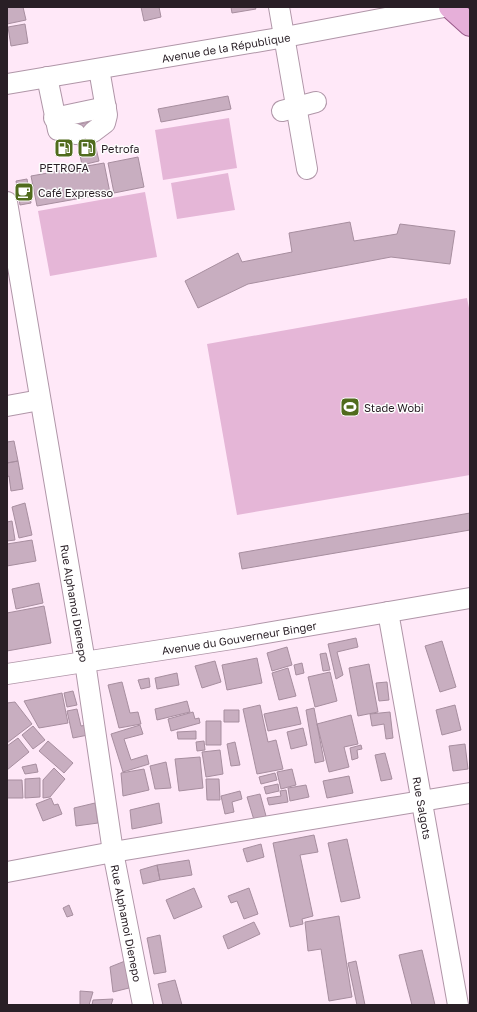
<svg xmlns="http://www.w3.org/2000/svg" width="477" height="1012" font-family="'Golos Text',sans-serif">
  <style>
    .green { fill: #e5b6d7 }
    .building { fill: #c8aec0; stroke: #a78e9f }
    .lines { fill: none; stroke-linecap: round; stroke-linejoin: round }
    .minor-casing { stroke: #b096a8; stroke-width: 22 }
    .major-casing { stroke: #995a8a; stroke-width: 24 }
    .minor { stroke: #fff; stroke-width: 20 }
    .major { stroke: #e6afd9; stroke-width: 22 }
    .labels { text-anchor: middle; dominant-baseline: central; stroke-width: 3; stroke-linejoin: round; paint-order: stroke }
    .street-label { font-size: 11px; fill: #291f26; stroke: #fdfdfd }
    .poi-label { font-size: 11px; fill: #291f26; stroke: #fdfdfd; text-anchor: start }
  </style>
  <rect width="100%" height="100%" fill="#ffe8f8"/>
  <path class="green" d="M229 118 237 168 163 180 155 130Z
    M228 173 235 210 177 219 171 183Z
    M145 192 157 257 50 276 38 211Z
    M467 298 470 313V475L237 515 207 344Z"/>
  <path class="building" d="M7 7H23L26 20 7 24Z
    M141 7H159L161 17 144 21Z
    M231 7H255L256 9 232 13Z
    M25 24 28 43 11 46 8 27Z
    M228 96 231 109 161 122 158 109Z
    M90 122 99 161 82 165 74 125Z
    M138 157 144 187 114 193 108 163Z
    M104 163 110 193 37 206 31 176Z
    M27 179 31 203 20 205 16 181Z
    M350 222 354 241 397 234 400 224 455 231 450 264 391 257 248 284 198 308 185 281 238 253 242 262 292 252 289 233Z
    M14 441 18 461 7 463V442Z
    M18 461 23 489 11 491 9 476 7 477V463Z
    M25 503 32 535 19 538 12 507Z
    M470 513V530L242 569 239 553Z
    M12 521 15 540 7 541V522Z
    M32 540 36 561 7 566V544Z
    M39 583 43 603 16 609 12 589Z
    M44 606 51 643 7 651V613Z
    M356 638 358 647 337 652 343 675 336 679 328 644Z
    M442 641 456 687 440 692 425 646Z
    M287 647 292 665 272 671 267 653Z
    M326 653 330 670 323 671 320 654Z
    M257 658 262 683 227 690 222 665Z
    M215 661 221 682 202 688 195 666Z
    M302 663 304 673 296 675 294 665Z
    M369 664 378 712 358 716 349 668Z
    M288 668 296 696 279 700 272 673Z
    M330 672 337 701 315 707 308 677Z
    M177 673 179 685 157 689 155 678Z
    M149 678 150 687 141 689 138 680Z
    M122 682 130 713 138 712 141 724 119 728 108 685Z
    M387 682 389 700 379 701 376 683Z
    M73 691 77 705 67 707 64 693Z
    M62 693 68 723 39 728 24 701Z
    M187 701 190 712 157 720 155 709Z
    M15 702 32 724 7 743V703Z
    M260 705 268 742 276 740 283 769 257 774 243 709Z
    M455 705 461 730 442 735 436 710Z
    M297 707 301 724 268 731 264 714Z
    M314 708 324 761 315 763 306 710Z
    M77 709 81 726 86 725 88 735 73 738 67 711Z
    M224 710H239V722H224Z
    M193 712 195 719 199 718 200 723 171 731 168 719Z
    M390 712 393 738 386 739 384 724 372 726 370 714Z
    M351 715 358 744 344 747 349 767 329 772 317 724Z
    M206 721H221V745H206Z
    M140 725 143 734 124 739 131 760 147 755 149 764 123 772 111 734Z
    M33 726 45 740 33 749 22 735Z
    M303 728 307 745 291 749 287 732Z
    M196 731V739H178L177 732Z
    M18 738 29 752 7 770V746Z
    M48 741 73 763 64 773 39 751Z
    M204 741 205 750 197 751 196 742Z
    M235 742 240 765 231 766 227 744Z
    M465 744 468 769 453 771 449 746Z
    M361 745 362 749 357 750 358 758 352 760 350 748Z
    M220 750 223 774 206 777 202 752Z
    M385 753 392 779 381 781 375 755Z
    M200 757 203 788 179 791 175 759Z
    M166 762 171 788 155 789 150 766Z
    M36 764 38 772 25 774 22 767Z
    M54 768 65 779 50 797 43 798V780Z
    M144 769 149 790 123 796 121 773Z
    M292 769 296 785 281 789 277 772Z
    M275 773 277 780 261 784 259 777Z
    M349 776 353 793 327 798 323 781Z
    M40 778V797L25 798V779Z
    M206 779H219L220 800H207Z
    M7 780H22L23 798H7Z
    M278 784 279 791 266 794 264 787Z
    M306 785 309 797 290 801 288 788Z
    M286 790 288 802 269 805 267 798 281 796 280 791Z
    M240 791 242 799 232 802 234 812 225 814 221 796Z
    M260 794 266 816 254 820 247 797Z
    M51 798 54 805 58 804 62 814 43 821 36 804Z
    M95 803 98 823 76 826 74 808Z
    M159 803 162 823 132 829 130 810Z
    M314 835 318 852 300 855 313 916 302 919 303 924 290 927 273 843Z
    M347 839 360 898 341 902 328 843Z
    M261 844 264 857 247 862 243 849Z
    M189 860 192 875 160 880 157 865Z
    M157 865 160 880 143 884 140 870Z
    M194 888 202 907 174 919 166 900Z
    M249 888 258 914 244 919 237 901 231 903 228 896Z
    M69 905 73 915 67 917 63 908Z
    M339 916 352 997 329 1001 321 949 308 951 305 922Z
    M254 922 260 934 228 949 223 936Z
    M160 935 166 972 154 974 147 938Z
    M422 950 435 1005H412L399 955Z
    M125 961 129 988 113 992 110 967Z
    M356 961 365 1005H357L348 963Z
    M175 980 182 1005H163L158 984Z
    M80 991 93 992 89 1005H80Z
    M113 999 111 1005H92L93 1000Z"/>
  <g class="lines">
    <g class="minor-casing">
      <g id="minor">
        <path d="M279 7 307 169"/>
        <path d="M47 77 58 130 76 134"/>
        <path id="s1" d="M7 84 285 37 444 7"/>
        <path d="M282 111 316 102"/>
        <path d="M54 118 106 107"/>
        <path d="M93 132 105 123 107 115 99 69"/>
        <path id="s2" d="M7 202 85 662 113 852 143 1005"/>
        <path d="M7 406 40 400"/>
        <path id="s3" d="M388 612 458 1005"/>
        <path id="s4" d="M7 674 232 639 470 598"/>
        <path d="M7 872 113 852 470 793"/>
      </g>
    </g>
    <g class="major-casing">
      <path id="major" d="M450 7 470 25"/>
    </g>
    <use href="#minor" class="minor"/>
    <use href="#major" class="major"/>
  </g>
  <defs>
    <g id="fuel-square" transform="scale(1)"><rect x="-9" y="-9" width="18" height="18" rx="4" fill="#506b1d" stroke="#fdfdfd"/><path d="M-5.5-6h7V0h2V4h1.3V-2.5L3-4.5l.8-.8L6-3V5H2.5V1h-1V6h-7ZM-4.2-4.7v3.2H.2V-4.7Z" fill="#fff"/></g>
    <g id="cafe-square" transform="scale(1)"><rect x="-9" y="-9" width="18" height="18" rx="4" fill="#506b1d" stroke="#fdfdfd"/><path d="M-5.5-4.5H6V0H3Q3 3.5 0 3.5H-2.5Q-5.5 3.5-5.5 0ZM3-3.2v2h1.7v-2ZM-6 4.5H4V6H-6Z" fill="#fff"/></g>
    <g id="stadium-square" transform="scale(1)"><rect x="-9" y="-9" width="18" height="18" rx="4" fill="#506b1d" stroke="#fdfdfd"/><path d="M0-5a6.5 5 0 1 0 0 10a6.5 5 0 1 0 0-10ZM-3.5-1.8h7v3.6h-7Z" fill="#fff"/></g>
  </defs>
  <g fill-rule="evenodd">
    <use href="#fuel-square" x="64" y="148"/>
    <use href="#fuel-square" x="87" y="148"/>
    <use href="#cafe-square" x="24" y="192"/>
    <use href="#stadium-square" x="350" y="407"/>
  </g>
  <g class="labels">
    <g class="street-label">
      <text stroke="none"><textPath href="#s1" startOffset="222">Avenue de la République</textPath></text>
      <text stroke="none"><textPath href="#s2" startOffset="407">Rue Alphamoi Dienepo</textPath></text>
      <text stroke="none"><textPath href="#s4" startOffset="235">Avenue du Gouverneur Binger</textPath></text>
      <text stroke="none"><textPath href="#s3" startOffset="199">Rue Salgots</textPath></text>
      <text stroke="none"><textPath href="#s2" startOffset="731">Rue Alphamoi Dienepo</textPath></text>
    </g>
    <g class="poi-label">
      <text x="101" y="148">Petrofa</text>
      <text x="64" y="167" text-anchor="middle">PETROFA</text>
      <text x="38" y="192">Café Expresso</text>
      <text x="364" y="407">Stade Wobi</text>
    </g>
  </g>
  <rect width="477" height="1012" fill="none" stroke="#291f26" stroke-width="16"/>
</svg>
